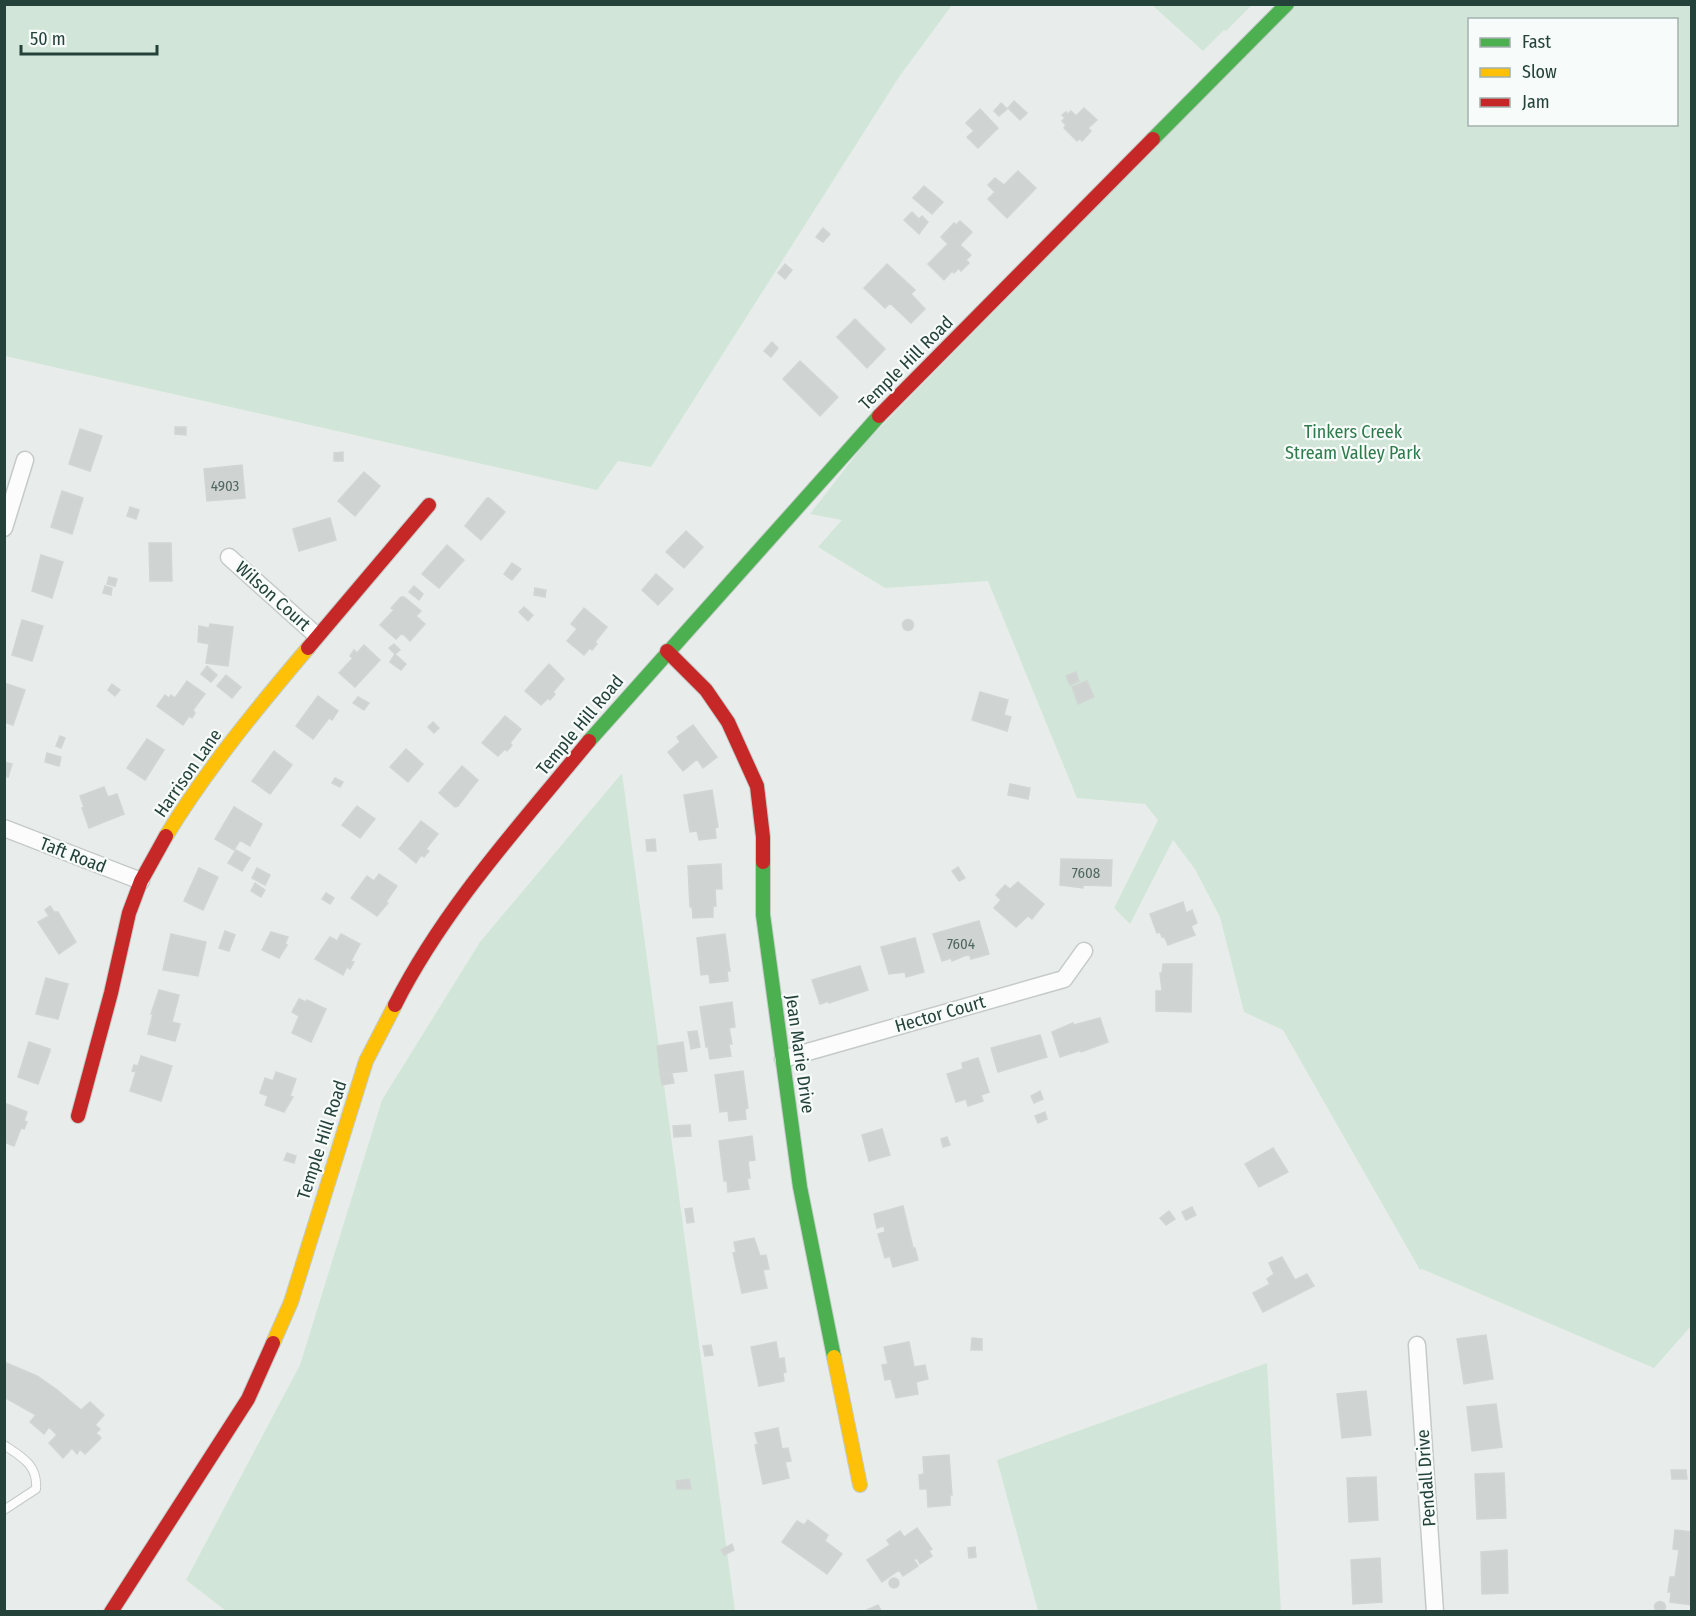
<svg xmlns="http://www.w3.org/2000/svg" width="1696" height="1616" font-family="'Fira Sans Condensed',sans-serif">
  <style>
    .green { fill: #d1e6d8; fill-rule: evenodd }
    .building { fill: #cfd4d2; stroke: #d1d6d4; stroke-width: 1.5 }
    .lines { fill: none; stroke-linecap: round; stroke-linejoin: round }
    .lane-casing { stroke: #c5cac8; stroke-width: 10 }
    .street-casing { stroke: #c5cac8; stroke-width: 19 }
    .fast-casing { stroke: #c3cbc8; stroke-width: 16 }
    .slow-casing { stroke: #c3cbc8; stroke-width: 16 }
    .jam-casing { stroke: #c3cbc8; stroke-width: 16 }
    .lane { stroke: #fcfcfc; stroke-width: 8 }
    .street { stroke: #fcfcfc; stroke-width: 16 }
    .fast { stroke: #4caf50; stroke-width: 14 }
    .slow { stroke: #ffc107; stroke-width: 14 }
    .jam { stroke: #c62828; stroke-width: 14 }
    .labels { text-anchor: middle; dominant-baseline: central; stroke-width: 4.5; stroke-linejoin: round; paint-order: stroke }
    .number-label { font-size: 15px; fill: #506761 }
    .street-label { font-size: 18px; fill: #24423a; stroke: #f7fbf9 }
    .park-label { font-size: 18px; fill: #2d7a4b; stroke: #f7fbf9 }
  </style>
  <rect width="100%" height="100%" fill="#e8edeb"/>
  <path class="green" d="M5 4H952V5L899 77 651 467 618 461 597 490 5 356Z
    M1152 5H1252L1226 31 1224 30 1203 51Z
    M1294 5H1691L1692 1325 1654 1368 1422 1269 1420 1270 1283 1030 1244 1012 1220 917 1195 869 1173 840 1130 924 1114 908 1158 820 1145 804 1077 798 988 581 885 588 818 547 842 520 810 514 865 443ZM1470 20H1676V124H1470Z
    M622 773 735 1611H226L186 1580 300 1365 382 1100 480 942Z
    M1267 1363 1281 1611H1038L997 1460Z"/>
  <path class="building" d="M1014 101 1027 113 1020 120 1008 108Z
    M1001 103 1007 109 999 116 994 111Z
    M1084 108 1097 120 1088 128 1091 131 1082 141 1080 138 1077 141 1064 128 1066 125 1062 121 1065 118 1062 115 1066 112 1068 114 1071 111 1076 116Z
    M980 109 998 128 978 148 967 137 974 131 966 123Z
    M1018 171 1036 188 1007 218 988 199 995 192 988 185 995 178 1004 185Z
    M924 186 943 202 932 214 913 198Z
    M912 212 919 219 922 216 928 222 919 234 904 220Z
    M960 221 972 232 960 245 971 255 966 260 969 263 961 271 959 268 954 273 952 271 944 280 928 264 948 244 941 237 954 223 956 225Z
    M823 228 830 234 823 242 816 237Z
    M785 264 792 270 785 279 778 273Z
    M887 264 915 290 911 294 925 309 911 323 890 303 885 308 864 288Z
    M855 319 885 349 867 368 837 337Z
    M772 342 778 348 771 357 764 351Z
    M800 361 838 397 820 416 783 379Z
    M175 427H186V435L175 434Z
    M80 429 102 436 90 471 69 464Z
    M343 452V461H334V453Z
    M242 465 245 498 207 501 204 469Z
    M364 472 380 486 355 516 338 501Z
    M62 491 83 498 72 534 51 527Z
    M487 498H489L505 512 481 540 465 526Z
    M130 507 139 510 136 519 127 516Z
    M330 518 336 540 299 551 293 529Z
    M686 531 703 547 684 568 666 552Z
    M149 543H171L172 581H150Z
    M447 545 464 560 439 588 422 574Z
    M41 555 63 562 52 598 32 591Z
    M512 563 521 569 512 580 504 574Z
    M656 574 673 589 658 605 642 590Z
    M109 577 117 579 115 586 107 584Z
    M105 586 112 588 111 595 103 593Z
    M414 586 423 594 419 600 409 592Z
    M535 588 546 590 545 597 534 595Z
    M401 597H404L421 611 416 616 425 624 410 641 402 633 396 639 380 625 394 610 391 608Z
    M524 607 533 615 528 621 519 612Z
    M584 608 607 627 595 642 597 644 592 650 590 648 584 655 567 641 577 629 571 624Z
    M902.5 625a5.5 5.5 0 1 1 11 0a5.5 5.5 0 1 1-11 0Z
    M22 620 43 626 32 661 12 655Z
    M210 624 233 627 228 666 206 663 209 644 198 642 199 626 209 628Z
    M394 644 400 650 395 654 389 648Z
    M364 645 380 660 355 687 339 673 353 658 350 656 354 650 357 653Z
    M395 654 406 664 401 670 390 662Z
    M549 664 564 679 553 692 555 694 550 700 548 698 541 705 525 691Z
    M207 666 217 675 211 682 201 674Z
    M1076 672 1079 681 1070 685 1066 676Z
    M226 675 241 687 232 698 217 686Z
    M187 681 205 694 193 710 195 713 192 718 189 716 183 725 157 706 165 695 169 698 171 695 175 698Z
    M1087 681 1094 697 1078 704 1072 687Z
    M4 683 25 690 13 725 4 722Z
    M112 684 120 690 115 696 108 690Z
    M980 692 1008 700 1004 715 1011 717 1007 731 972 720Z
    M318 696 338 711 332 720 329 718 313 739 296 726Z
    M358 697 369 703 364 710 353 703Z
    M505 716 521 729 510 743 512 745 507 751 505 749 498 756 482 743Z
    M433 722 439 728 434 733 428 727Z
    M693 725 717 757 703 768 697 759 683 771 668 752 680 742 677 737Z
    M60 736 65 738 61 748 56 746Z
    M147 739 164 750 145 780 127 768Z
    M406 749 423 764 408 782 390 767Z
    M274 751 292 765 270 794 252 781Z
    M47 753 61 757 59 766 45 762Z
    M4 762 12 764 8 777 4 776Z
    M462 766 478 780 458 806 455 807 439 793Z
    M335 778 343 782 340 787 332 783Z
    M1010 784 1030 788 1028 799 1008 795Z
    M104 787 108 797 117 794 124 814 89 828 82 808 84 807 80 796Z
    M712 790 718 827 715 828 716 838 699 840 697 831 690 832 684 795Z
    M357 806 375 819 360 838 342 825Z
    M234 807 262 824 250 846 240 840 234 850 215 839Z
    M421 821 438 834 426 849 429 851 424 857 421 855 416 863 399 849Z
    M655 839 656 851H647L646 840Z
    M236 850 250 858 242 871 228 863Z
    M1061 859 1112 860 1111 886 1083 885V888L1060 885Z
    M721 864 722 889H715L716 906H713V917L693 918 692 907H690L688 866Z
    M958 867 965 878 959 881 952 871Z
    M199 868 218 877 203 910 184 901Z
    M257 868 270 875 265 885 252 878Z
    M379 874 397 886 386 902 388 903 377 916 351 898 367 876 374 881Z
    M1018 882 1044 904 1032 919 1028 916 1016 927 994 908 1001 900 996 895 1005 885 1010 889Z
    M255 883 265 890 261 897 251 891Z
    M326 893 334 898 330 904 322 899Z
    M1183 902 1186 913 1192 910 1197 923 1191 926 1195 935 1168 945 1164 936 1162 937 1160 932 1157 933 1150 914Z
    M50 906 54 912H58L76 942 59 954 38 922 49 916 45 910Z
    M979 921 989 954 971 959 969 954 952 961 951 958 942 961 933 934Z
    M225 931 235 935 229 951 219 948Z
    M271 932 288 937 285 944 287 945 279 958 262 950Z
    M171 934 206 942 198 976 163 970Z
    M341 934 360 944 351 961 354 962 350 969 347 967 343 975 315 959 330 937 337 941Z
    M725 934 730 971H727L728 981 710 983 709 974 701 975 697 938Z
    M915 938 924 972 906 977 905 972 889 974 881 947Z
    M1163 964H1192L1191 1012 1156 1011V991H1162L1160 973H1162Z
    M860 966 868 990 829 1003V1001L820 1004 812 980Z
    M46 978 68 984 58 1019 36 1014Z
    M159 990 179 995 172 1022 180 1024 175 1041 148 1034 153 1014H151Z
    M299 999 306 1002 307 1000 326 1009 311 1042 292 1033 299 1016 292 1012Z
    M732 1002 735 1027 729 1028 732 1044H729L731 1056 710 1059 708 1047H706L700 1007Z
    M1100 1018 1108 1042 1081 1052V1050L1060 1057 1052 1032 1073 1023 1074 1025Z
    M697 1031 700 1047 691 1049 688 1032Z
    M1040 1035 1047 1057 998 1072 991 1048Z
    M29 1042 50 1049V1051L38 1084 18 1077Z
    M683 1042 687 1071 660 1074 657 1046Z
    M141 1056 172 1066 161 1101 130 1091 136 1072 132 1071 134 1065 138 1066Z
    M978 1058 989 1092 981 1095 983 1101 968 1106 966 1099 956 1102 947 1074 963 1069 962 1063Z
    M743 1071 748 1108 745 1109 746 1119 729 1121 728 1111 720 1112 715 1075Z
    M276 1072 296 1079 290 1096 293 1097 284 1112 265 1105 268 1096 260 1093 265 1078 273 1081Z
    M660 1074H672L674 1083 662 1085Z
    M1040 1091 1043 1099 1034 1103 1031 1096Z
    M7 1104 27 1112 24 1121 27 1122 24 1129 21 1128 14 1146 4 1142V1110Z
    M1045 1112 1047 1119 1038 1123 1035 1116Z
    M690 1125 691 1136 674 1137 673 1126Z
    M882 1129 890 1155 869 1161 862 1135Z
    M752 1136 755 1160 748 1161 750 1178H747L749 1189 728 1192 727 1181H724L719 1141Z
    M947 1137 950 1145 943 1147 941 1139Z
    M1273 1148 1288 1172 1259 1187 1245 1164Z
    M287 1153 296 1156 294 1163 284 1160Z
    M903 1206 913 1248H915L918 1260 893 1267 890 1256 885 1258 878 1234 885 1232 884 1226 877 1228 874 1214Z
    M1192 1207 1196 1215 1186 1220 1182 1212Z
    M692 1208 694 1222 687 1223 685 1209Z
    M1169 1211 1175 1219 1166 1225 1160 1218Z
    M754 1238 760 1256 766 1255 769 1269 763 1270 767 1288 742 1293 733 1253 736 1252 734 1242Z
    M1282 1257 1295 1280 1307 1274 1314 1286 1263 1312 1253 1293 1270 1284 1267 1279 1274 1274 1269 1263Z
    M1486 1335 1493 1379 1464 1384 1457 1339Z
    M972 1338 982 1339V1350H971Z
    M776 1342 779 1359 784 1358 786 1372 783 1373 784 1381 759 1386 751 1347Z
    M909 1342 914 1367 925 1365 928 1379 916 1382 918 1394 896 1398 891 1379 885 1380 882 1365 888 1364 884 1347Z
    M711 1345 713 1355 705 1356 703 1346Z
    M4 1362 37 1376 56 1389 81 1410 90 1402 104 1415 95 1425 100 1429 96 1433 101 1438 85 1454 80 1449 77 1454 72 1448 63 1458 49 1443 57 1435 49 1427 44 1434 30 1422 36 1415 4 1397Z
    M1366 1391 1371 1435 1342 1438 1337 1394Z
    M1496 1404 1502 1447 1472 1451 1467 1407Z
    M778 1428 782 1449 788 1448 791 1461 785 1462 789 1478 763 1484 755 1445 758 1444 755 1433Z
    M949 1455 952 1495H950V1505L928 1507 927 1489H920L919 1475 924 1474 923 1457Z
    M1671 1470H1686L1687 1479H1672Z
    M1504 1473 1506 1518 1477 1519 1475 1474Z
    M1376 1477 1378 1520 1349 1522 1347 1478Z
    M689 1479 691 1489H677L676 1481Z
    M808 1520 828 1535 825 1541 842 1554 827 1574 782 1542 797 1521 804 1525Z
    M917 1528 932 1549 929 1551 932 1556 920 1564 917 1558 914 1560 918 1566 903 1576 899 1570 882 1582 867 1560 890 1545 887 1540 900 1531 904 1537Z
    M1675 1530 1692 1532V1605L1670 1602 1671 1592H1668L1670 1577H1675L1679 1550 1673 1549Z
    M732 1544 734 1550 724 1555 721 1550Z
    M975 1547 976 1557 969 1558 968 1548Z
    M1507 1550 1508 1593 1482 1594 1481 1552Z
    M1380 1558 1382 1602 1353 1604 1351 1560Z
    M889 1583a5 5 0 1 1 10 0a5 5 0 1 1-10 0Z
    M1654.5 1607a5.5 5.5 0 1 1 11 0a5.5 5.5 0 1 1-11 0Z
    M878 1605 882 1612H867V1610Z"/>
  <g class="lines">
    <g class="lane-casing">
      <path id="lane" d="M4 1445C22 1457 38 1465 36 1489L4 1510"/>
    </g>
    <g class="street-casing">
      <path id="street" d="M4 528 25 460
        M229 557 316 635
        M4 828 141 881
        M783 1059 1064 979 1084 951
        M1417 1345 1435 1612"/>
    </g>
    <g class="fast-casing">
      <path id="fast" d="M1153 139 1287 4
        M589 741 879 416
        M763 862V915L800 1187 834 1357"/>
    </g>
    <g class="slow-casing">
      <path id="slow" d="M166 836C207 769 257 708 308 648
        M273 1343 291 1302 366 1061 395 1005
        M834 1357 860 1485"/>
    </g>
    <g class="jam-casing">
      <path id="jam" d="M879 416 1153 139
        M308 648 429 505
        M667 651 706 690 728 722 757 786 763 837V862
        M395 1005C444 908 520 825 589 741
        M78 1116 111 993 129 913 141 881 166 836
        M111 1612 248 1399 273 1343"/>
    </g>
    <use href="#lane" class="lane"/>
    <use href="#street" class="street"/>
    <use href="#fast" class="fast"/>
    <use href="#slow" class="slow"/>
    <use href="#jam" class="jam"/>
  </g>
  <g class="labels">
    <g class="number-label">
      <text x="225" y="486">4903</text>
      <text x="1086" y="873">7608</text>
      <text x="961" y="944">7604</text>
    </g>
    <g class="street-label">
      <text transform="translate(906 363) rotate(-45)">Temple Hill Road</text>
      <text transform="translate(273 596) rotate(42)">Wilson Court</text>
      <text transform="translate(580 725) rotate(-50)">Temple Hill Road</text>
      <text transform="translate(188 773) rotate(-55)">Harrison Lane</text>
      <text transform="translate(73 855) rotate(21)">Taft Road</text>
      <text transform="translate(940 1014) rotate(-16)">Hector Court</text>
      <text transform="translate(800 1054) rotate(82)">Jean Marie Drive</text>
      <text transform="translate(322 1140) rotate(-72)">Temple Hill Road</text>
      <text transform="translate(1426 1478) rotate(-94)">Pendall Drive</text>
    </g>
    <g class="park-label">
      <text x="1353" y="432">Tinkers Creek<tspan x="1353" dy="21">Stream Valley Park</tspan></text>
    </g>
  </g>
  <rect width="1696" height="1616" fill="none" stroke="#24423a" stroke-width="12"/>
  <rect x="1468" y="18" width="210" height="108" fill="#f7fbf9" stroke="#a3b1ad" stroke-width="1.5"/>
  <rect x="1480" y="38" width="30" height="9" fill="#4caf50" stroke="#a3b1ad" stroke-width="1.5"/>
  <text x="1522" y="48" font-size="18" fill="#24423a">Fast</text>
  <rect x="1480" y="68" width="30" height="9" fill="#ffc107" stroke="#a3b1ad" stroke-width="1.5"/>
  <text x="1522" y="78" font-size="18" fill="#24423a">Slow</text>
  <rect x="1480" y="98" width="30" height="9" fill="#c62828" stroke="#a3b1ad" stroke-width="1.5"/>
  <text x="1522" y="108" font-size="18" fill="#24423a">Jam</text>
  <path d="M21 45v9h136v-9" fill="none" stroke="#24423a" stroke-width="3"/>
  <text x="30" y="45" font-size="18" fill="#24423a" stroke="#f7fbf9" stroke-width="4.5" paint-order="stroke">50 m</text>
</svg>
